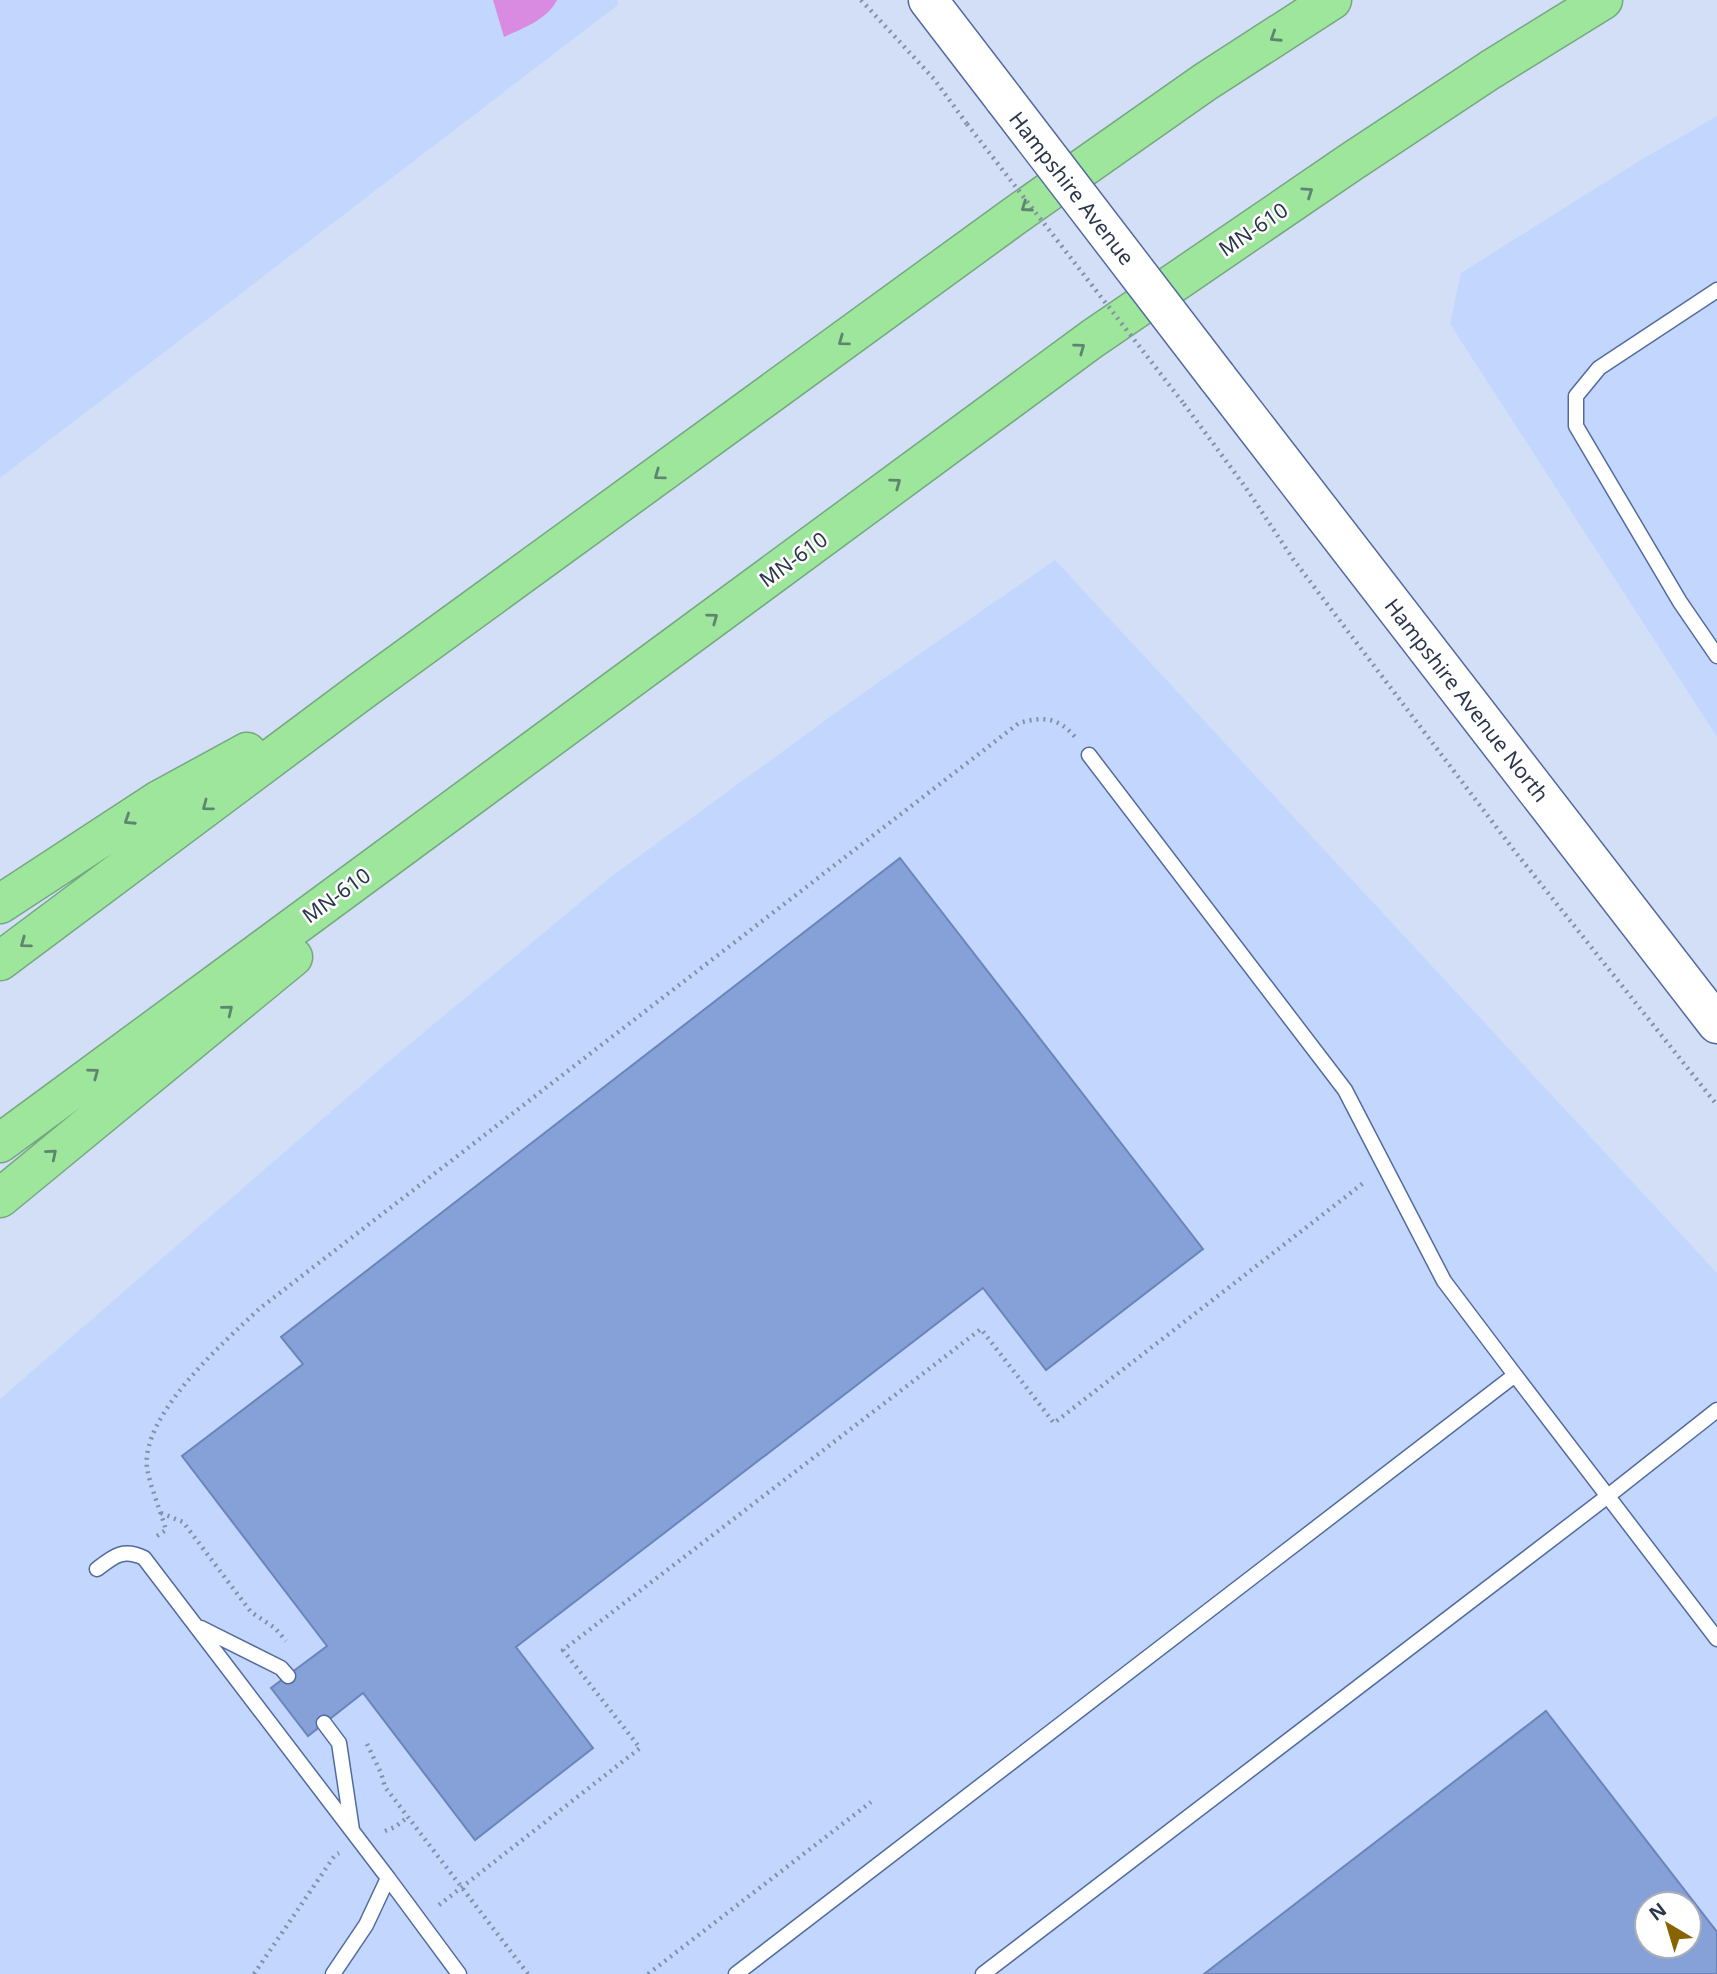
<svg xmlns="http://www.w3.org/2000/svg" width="1717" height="1974" font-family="'Noto Sans',sans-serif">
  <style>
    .built { fill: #c3d7fe; fill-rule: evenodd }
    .water { fill: #d88be0 }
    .building { fill: #85a1d8; stroke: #6a85ba; stroke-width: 2; fill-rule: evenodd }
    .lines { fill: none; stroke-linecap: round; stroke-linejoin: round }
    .lane-casing { stroke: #526b9f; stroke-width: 17 }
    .secondary-casing { stroke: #526b9f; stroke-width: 41 }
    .highway-casing { stroke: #75a880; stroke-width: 41 }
    .path { stroke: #8490a7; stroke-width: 4.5; stroke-dasharray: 2 5; stroke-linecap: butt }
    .lane { stroke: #fff; stroke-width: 14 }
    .secondary { stroke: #fff; stroke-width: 38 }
    .highway { stroke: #9de69b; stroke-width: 38 }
    .secondary-bridge-casing { stroke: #526b9f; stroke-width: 41; stroke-linecap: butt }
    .path-bridge { stroke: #8490a7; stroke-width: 4.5; stroke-dasharray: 2 5; stroke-linecap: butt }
    .secondary-bridge { stroke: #fff; stroke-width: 38 }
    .oneway { stroke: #5e8570 }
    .labels { text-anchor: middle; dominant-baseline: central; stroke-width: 5; stroke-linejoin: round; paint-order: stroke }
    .street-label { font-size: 21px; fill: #2b364d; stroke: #fff }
  </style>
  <rect width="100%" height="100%" fill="#d3dff6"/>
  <path class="built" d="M0 0H617L619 4 0 478Z
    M1717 116V737L1450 324 1461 273 1639 161Z
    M1055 560 1717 1273V1974H0V1399L387 1063 612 876 856 698ZM1647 1904H1689V1946H1647Z"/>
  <path class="water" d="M493 0H557C547 20 523 28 504 37Z"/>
  <path class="building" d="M900 858 1203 1249 1046 1370 983 1288 516 1647 593 1748 475 1840 363 1693 308 1736 271 1688 327 1646 182 1456 303 1364 281 1337Z
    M1546 1711 1717 1932V1974H1204ZM1647 1904H1689V1946H1647Z"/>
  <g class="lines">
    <g class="lane-casing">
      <path id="lane" d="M1717 290 1599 368 1576 396V426L1680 602 1717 656
        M1089 755 1345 1090 1444 1281 1515 1375
        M97 1569C114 1556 123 1548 144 1558L388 1878
        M201 1628 281 1668 288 1676
        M324 1723 339 1743 352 1830
        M333 1974 366 1925 388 1878 459 1974
        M736 1974 1515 1375 1717 1639
        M983 1974 1608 1496 1717 1410"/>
    </g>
    <g class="secondary-casing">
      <path id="secondary" d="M928 0 1004 99
        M1217 377 1717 1024"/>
    </g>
    <g class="highway-casing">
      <path id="highway" d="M0 904 159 800 247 752
        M0 961 360 692 1013 217 1205 82 1332 0
        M0 1143 1092 339 1351 162 1490 70 1603 0
        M0 1198 293 957"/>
    </g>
    <path class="path" d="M861 0 934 79 967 124
      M1184 404 1246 488 1293 559 1513 849 1717 1105
      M161 1513 183 1522 251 1612 275 1628 286 1641
      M157 1536 166 1530C161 1512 150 1486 147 1468 141 1415 222 1344 259 1309L1019 723C1044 716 1058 717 1076 738
      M367 1744 381 1773 385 1787 528 1974
      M385 1831 395 1827 408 1817
      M439 1905 640 1748 563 1650 981 1329 1054 1423 1366 1181
      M254 1974 335 1855 339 1853
      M648 1974 871 1802"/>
    <use href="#lane" class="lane"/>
    <use href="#secondary" class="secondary"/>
    <use href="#highway" class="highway"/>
    <g class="secondary-bridge-casing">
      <path id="secondary-bridge" d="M1004 99 1217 377"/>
    </g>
    <path class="path-bridge" d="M967 124 1184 404"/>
    <use href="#secondary-bridge" class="secondary-bridge"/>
  </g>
  <defs><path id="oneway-chevron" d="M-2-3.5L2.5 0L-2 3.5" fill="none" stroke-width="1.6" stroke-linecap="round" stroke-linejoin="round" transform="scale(1.75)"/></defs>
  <g class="oneway">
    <use href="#oneway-chevron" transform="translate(1275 37) rotate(147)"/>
    <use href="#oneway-chevron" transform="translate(1308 192) rotate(-34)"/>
    <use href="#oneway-chevron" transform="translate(1026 207) rotate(145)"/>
    <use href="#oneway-chevron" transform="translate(843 341) rotate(144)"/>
    <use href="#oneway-chevron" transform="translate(1080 348) rotate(-36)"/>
    <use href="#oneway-chevron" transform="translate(659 475) rotate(144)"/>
    <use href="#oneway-chevron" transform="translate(896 483) rotate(-36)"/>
    <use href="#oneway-chevron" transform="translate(713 618) rotate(-36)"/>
    <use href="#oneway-chevron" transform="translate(207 806) rotate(143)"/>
    <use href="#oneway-chevron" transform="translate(129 820) rotate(147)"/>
    <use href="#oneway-chevron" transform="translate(25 943) rotate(144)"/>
    <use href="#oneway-chevron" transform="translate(228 1010) rotate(-39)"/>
    <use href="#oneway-chevron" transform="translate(94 1073) rotate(-36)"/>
    <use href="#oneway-chevron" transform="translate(52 1154) rotate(-40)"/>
  </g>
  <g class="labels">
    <g class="street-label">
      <text transform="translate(1072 188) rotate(52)">Hampshire Avenue</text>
      <text transform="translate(1253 229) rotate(-34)">MN-610</text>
      <text transform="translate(793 559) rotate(-36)">MN-610</text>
      <text transform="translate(1467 700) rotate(52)">Hampshire Avenue North</text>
      <text transform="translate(336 895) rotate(-36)">MN-610</text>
    </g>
  </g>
  <g transform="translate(1668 1925) rotate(322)"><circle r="33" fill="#ffffff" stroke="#aaafb8" stroke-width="2"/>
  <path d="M0-5L12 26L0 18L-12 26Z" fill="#886400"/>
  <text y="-10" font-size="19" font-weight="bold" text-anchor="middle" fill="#2b364d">N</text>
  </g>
</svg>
